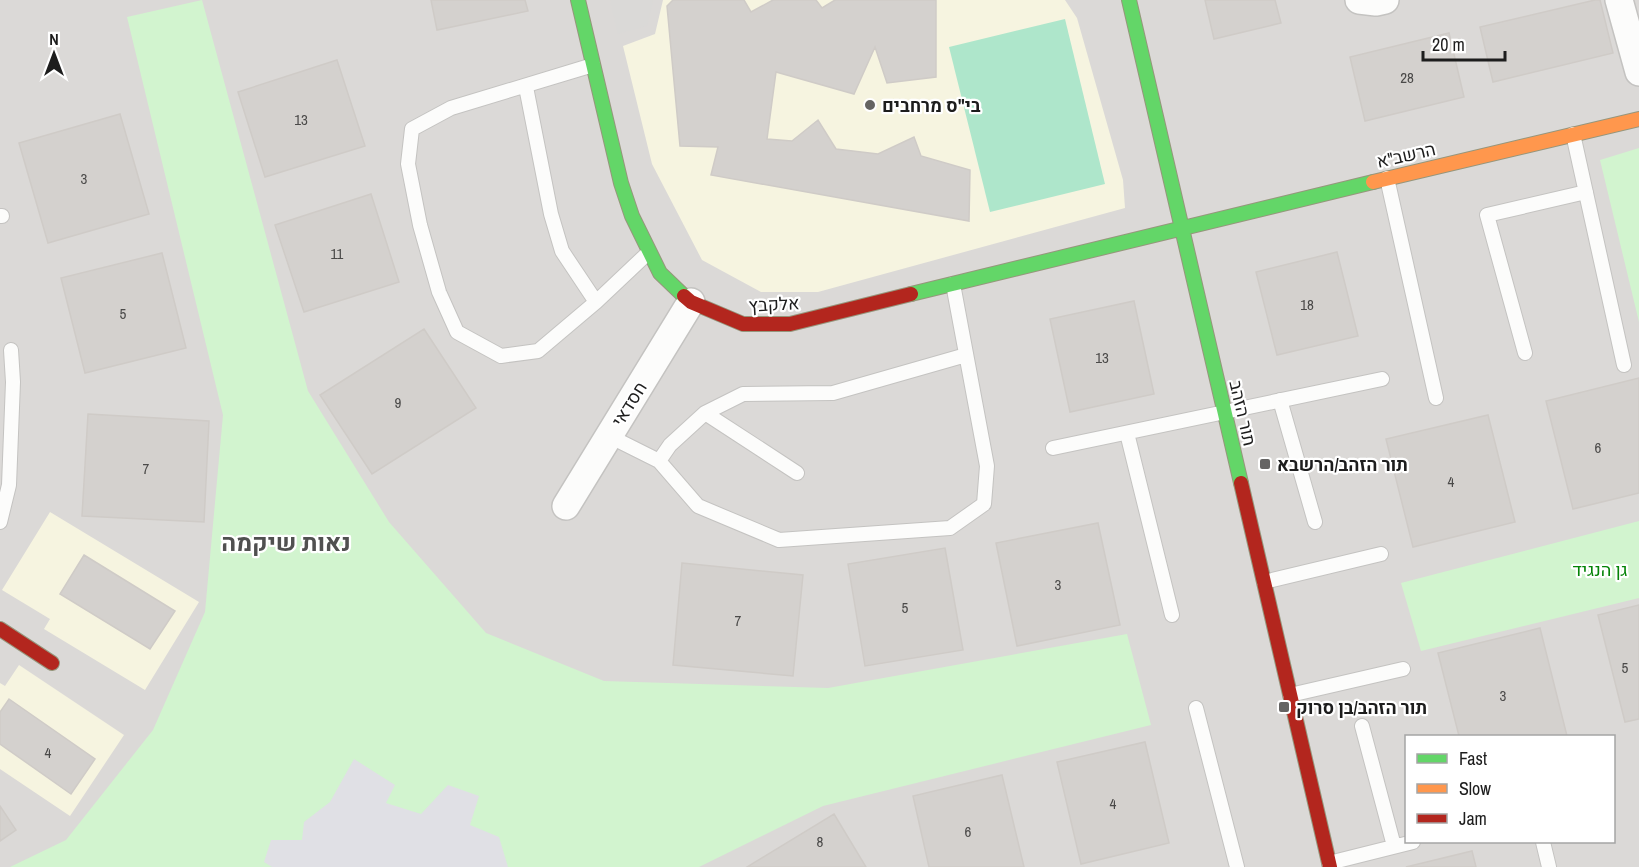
<svg xmlns="http://www.w3.org/2000/svg" width="1639" height="867" font-family="'Archivo Narrow',Heebo,sans-serif">
  <style>
    .residential { fill: #dbd9d7; fill-rule: evenodd }
    .education { fill: #f6f4e0 }
    .park { fill: #d2f4cf }
    .pitch { fill: #aee6cb }
    .parking { fill: #dad9d7 }
    .plaza { fill: #e0e0e5 }
    .building { fill: #d4d1ce; stroke: #cfcbc7; stroke-width: 1.5 }
    .lines { fill: none; stroke-linecap: round; stroke-linejoin: round }
    .lane-casing { stroke: #c4c3c1; stroke-width: 16 }
    .street-casing { stroke: #c4c3c1; stroke-width: 30 }
    .fast-casing { stroke: #96967c; stroke-width: 16 }
    .slow-casing { stroke: #96967c; stroke-width: 16 }
    .jam-casing { stroke: #96967c; stroke-width: 16 }
    .lane { stroke: #fcfcfb; stroke-width: 14 }
    .street { stroke: #fcfcfb; stroke-width: 27 }
    .fast { stroke: #63d668; stroke-width: 14 }
    .slow { stroke: #ff974d; stroke-width: 14 }
    .jam { stroke: #b3261e; stroke-width: 14 }
    .poi-dot { fill: #656463; stroke: #fff; stroke-width: 2 }
    .labels { text-anchor: middle; dominant-baseline: central; stroke-width: 4.5; stroke-linejoin: round; paint-order: stroke }
    .number-label { font-size: 15px; fill: #4b4a49 }
    .poi-label { font-size: 18px; font-weight: bold; fill: #1d1d1d; stroke: #fff; text-anchor: start }
    .street-label { font-size: 18px; fill: #1d1d1d; stroke: #fff }
    .park-label { font-size: 18px; fill: #048307; stroke: #fff }
    .district-label { font-size: 24px; font-weight: bold; fill: #505050; stroke: #fff }
  </style>
  <rect width="100%" height="100%" fill="#ece9e5"/>
  <path class="residential" d="M0 0H1639V867H0ZM1406 736H1614V842H1406Z"/>
  <path class="education" d="M663 0H1065L1077 18 1123 180 1125 208 818 292H761L702 260 652 164 623 46 655 34Z
    M50 512 199 602 145 690 44 629 50 619 2 590Z
    M19 665 124 735 70 816 0 769V683L5 686Z"/>
  <path class="park" d="M202 0 308 391 389 522 486 633 604 681 828 688 1127 634 1151 725 823 806 699 867H10L66 840 153 730 205 612 223 415 127 17Z
    M1639 148V322L1600 160Z
    M1639 521V598L1421 651 1401 583Z"/>
  <path class="pitch" d="M1065 19 1105 184 990 212 949 47Z"/>
  <path class="parking" d="M610 0H653L647 26 618 34Z"/>
  <path class="plaza" d="M354 759 395 785 386 803 421 814 448 785 479 796 470 825 499 837 508 867H272L264 862 271 840H302L304 822 330 802Z"/>
  <path class="building" d="M431 0H525L528 11 437 30Z
    M673 0H744L751 12 773 0H816L822 8 835 0H936V77L887 83 875 47 854 94 776 72 767 139 792 141 818 120 836 149 878 154 914 137 921 156 970 170 969 221 711 175 718 147 680 146 667 6Z
    M1205 0H1275L1281 23 1214 39Z
    M1595 0H1600L1613 53 1493 82 1480 27Z
    M1449 33 1464 97 1365 121 1350 57Z
    M337 60 365 146 265 177 238 92Z
    M120 114 149 214 48 243 19 143Z
    M371 194 399 282 304 312 275 225Z
    M1337 252 1358 336 1277 355 1256 272Z
    M162 253 186 348 85 373 61 278Z
    M1134 301 1154 394 1070 412 1050 319Z
    M424 329 476 408 372 474 320 395Z
    M1639 378V493L1573 509 1546 401Z
    M88 414 209 421 204 522 82 516Z
    M1488 415 1515 522 1413 547 1386 439Z
    M1098 523 1120 625 1017 646 996 543Z
    M945 548 963 650 865 666 848 564Z
    M84 555 175 611 150 649 60 594Z
    M682 563 803 575 793 676 673 665Z
    M1639 605V719L1625 722 1598 615Z
    M1540 628 1567 736H1459L1438 653Z
    M9 699 95 759 71 794 0 744V712Z
    M1145 742 1169 843 1081 864 1057 762Z
    M1002 775 1024 867H929L913 796Z
    M0 806 16 830 0 841Z
    M834 814 866 867H747Z
    M1472 851 1476 867H1406Z"/>
  <g class="lines">
    <g class="lane-casing">
      <path id="lane" d="M593 65 451 108 412 129 408 164 420 225 439 292 457 332 501 356 538 351 596 302 649 252
        M526 87 551 214 562 251 596 302
        M1573 134 1624 365
        M1387 178 1436 398
        M0 216H2
        M1525 353 1487 215 1586 192
        M1280 400 1315 522
        M705 413 797 473
        M1127 433 1172 615
        M609 436 659 461 698 506 779 540 950 528 984 504 987 466 953 284
        M1053 448 1382 379
        M659 461 670 445 705 413 743 394 833 393 966 355
        M0 522 9 485 13 382 11 350
        M1264 582 1381 554
        M1290 695 1403 669
        M1196 708 1237 867
        M1362 726 1394 846
        M1543 842 1549 867
        M1329 863 1413 842"/>
    </g>
    <g class="street-casing">
      <path id="street" d="M1359 0 1376 2 1385 0
        M1619 0 1639 72
        M566 506 691 302"/>
    </g>
    <g class="fast-casing">
      <path id="fast" d="M578 0 621 183 632 216 660 273 684 296
        M1129 0 1241 483
        M911 294 1373 182"/>
    </g>
    <g class="slow-casing">
      <path id="slow" d="M1373 182 1639 119"/>
    </g>
    <g class="jam-casing">
      <path id="jam" d="M684 296 691 302 743 324H790L911 294
        M1241 483 1330 867
        M0 629 52 663"/>
    </g>
    <use href="#lane" class="lane"/>
    <use href="#street" class="street"/>
    <use href="#fast" class="fast"/>
    <use href="#slow" class="slow"/>
    <use href="#jam" class="jam"/>
  </g>
  <g class="poi-dot">
    <circle cx="870" cy="105" r="6"/>
    <rect x="1259" y="458" width="12" height="12" rx="3"/>
    <rect x="1278" y="701" width="12" height="12" rx="3"/>
  </g>
  <g class="labels">
    <g class="number-label">
      <text x="1407" y="77">28</text>
      <text x="301" y="119">13</text>
      <text x="84" y="178">3</text>
      <text x="337" y="253">11</text>
      <text x="1307" y="304">18</text>
      <text x="123" y="313">5</text>
      <text x="1102" y="357">13</text>
      <text x="398" y="402">9</text>
      <text x="1598" y="447">6</text>
      <text x="146" y="468">7</text>
      <text x="1451" y="481">4</text>
      <text x="1058" y="584">3</text>
      <text x="905" y="607">5</text>
      <text x="738" y="620">7</text>
      <text x="1625" y="667">5</text>
      <text x="1503" y="695">3</text>
      <text x="48" y="752">4</text>
      <text x="1113" y="803">4</text>
      <text x="968" y="831">6</text>
      <text x="820" y="841">8</text>
    </g>
    <g class="poi-label">
      <text x="882" y="105">בי"ס מרחבים</text>
      <text x="1277" y="464">תור הזהב/הרשבא</text>
      <text x="1296" y="707">תור הזהב/בן סרוק</text>
    </g>
    <g class="street-label">
      <text transform="translate(1406 155) rotate(-13)">הרשב"א</text>
      <text transform="translate(774 304) rotate(-3)">אלקבץ</text>
      <text transform="translate(629 404) rotate(-58)">חסדאי</text>
      <text transform="translate(1243 413) rotate(77)">תור הזהב</text>
    </g>
    <g class="park-label">
      <text x="1600" y="569">גן הנגיד</text>
    </g>
    <g class="district-label">
      <text x="286" y="542">נאות שיקמה</text>
    </g>
  </g>
  <rect x="1405" y="735" width="210" height="108" fill="#ffffff" stroke="#a5a5a5" stroke-width="1.5"/>
  <rect x="1417" y="754" width="30" height="9" fill="#63d668" stroke="#a5a5a5" stroke-width="1.5"/>
  <text x="1459" y="765" font-size="18" fill="#1d1d1d">Fast</text>
  <rect x="1417" y="784" width="30" height="9" fill="#ff974d" stroke="#a5a5a5" stroke-width="1.5"/>
  <text x="1459" y="795" font-size="18" fill="#1d1d1d">Slow</text>
  <rect x="1417" y="814" width="30" height="9" fill="#b3261e" stroke="#a5a5a5" stroke-width="1.5"/>
  <text x="1459" y="825" font-size="18" fill="#1d1d1d">Jam</text>
  <g transform="translate(54 54)" stroke="#ffffff" stroke-width="4.5" paint-order="stroke">
  <path d="M0-4.5L10 22L0 15L-10 22Z" fill="#1d1d1d"/>
  <text y="-9" font-size="16" font-weight="bold" text-anchor="middle" fill="#1d1d1d">N</text>
  </g>
  <path d="M1423 51v9h82v-9" fill="none" stroke="#1d1d1d" stroke-width="3"/>
  <text x="1432" y="51" font-size="18" fill="#1d1d1d" stroke="#ffffff" stroke-width="4.5" paint-order="stroke">20 m</text>
</svg>
